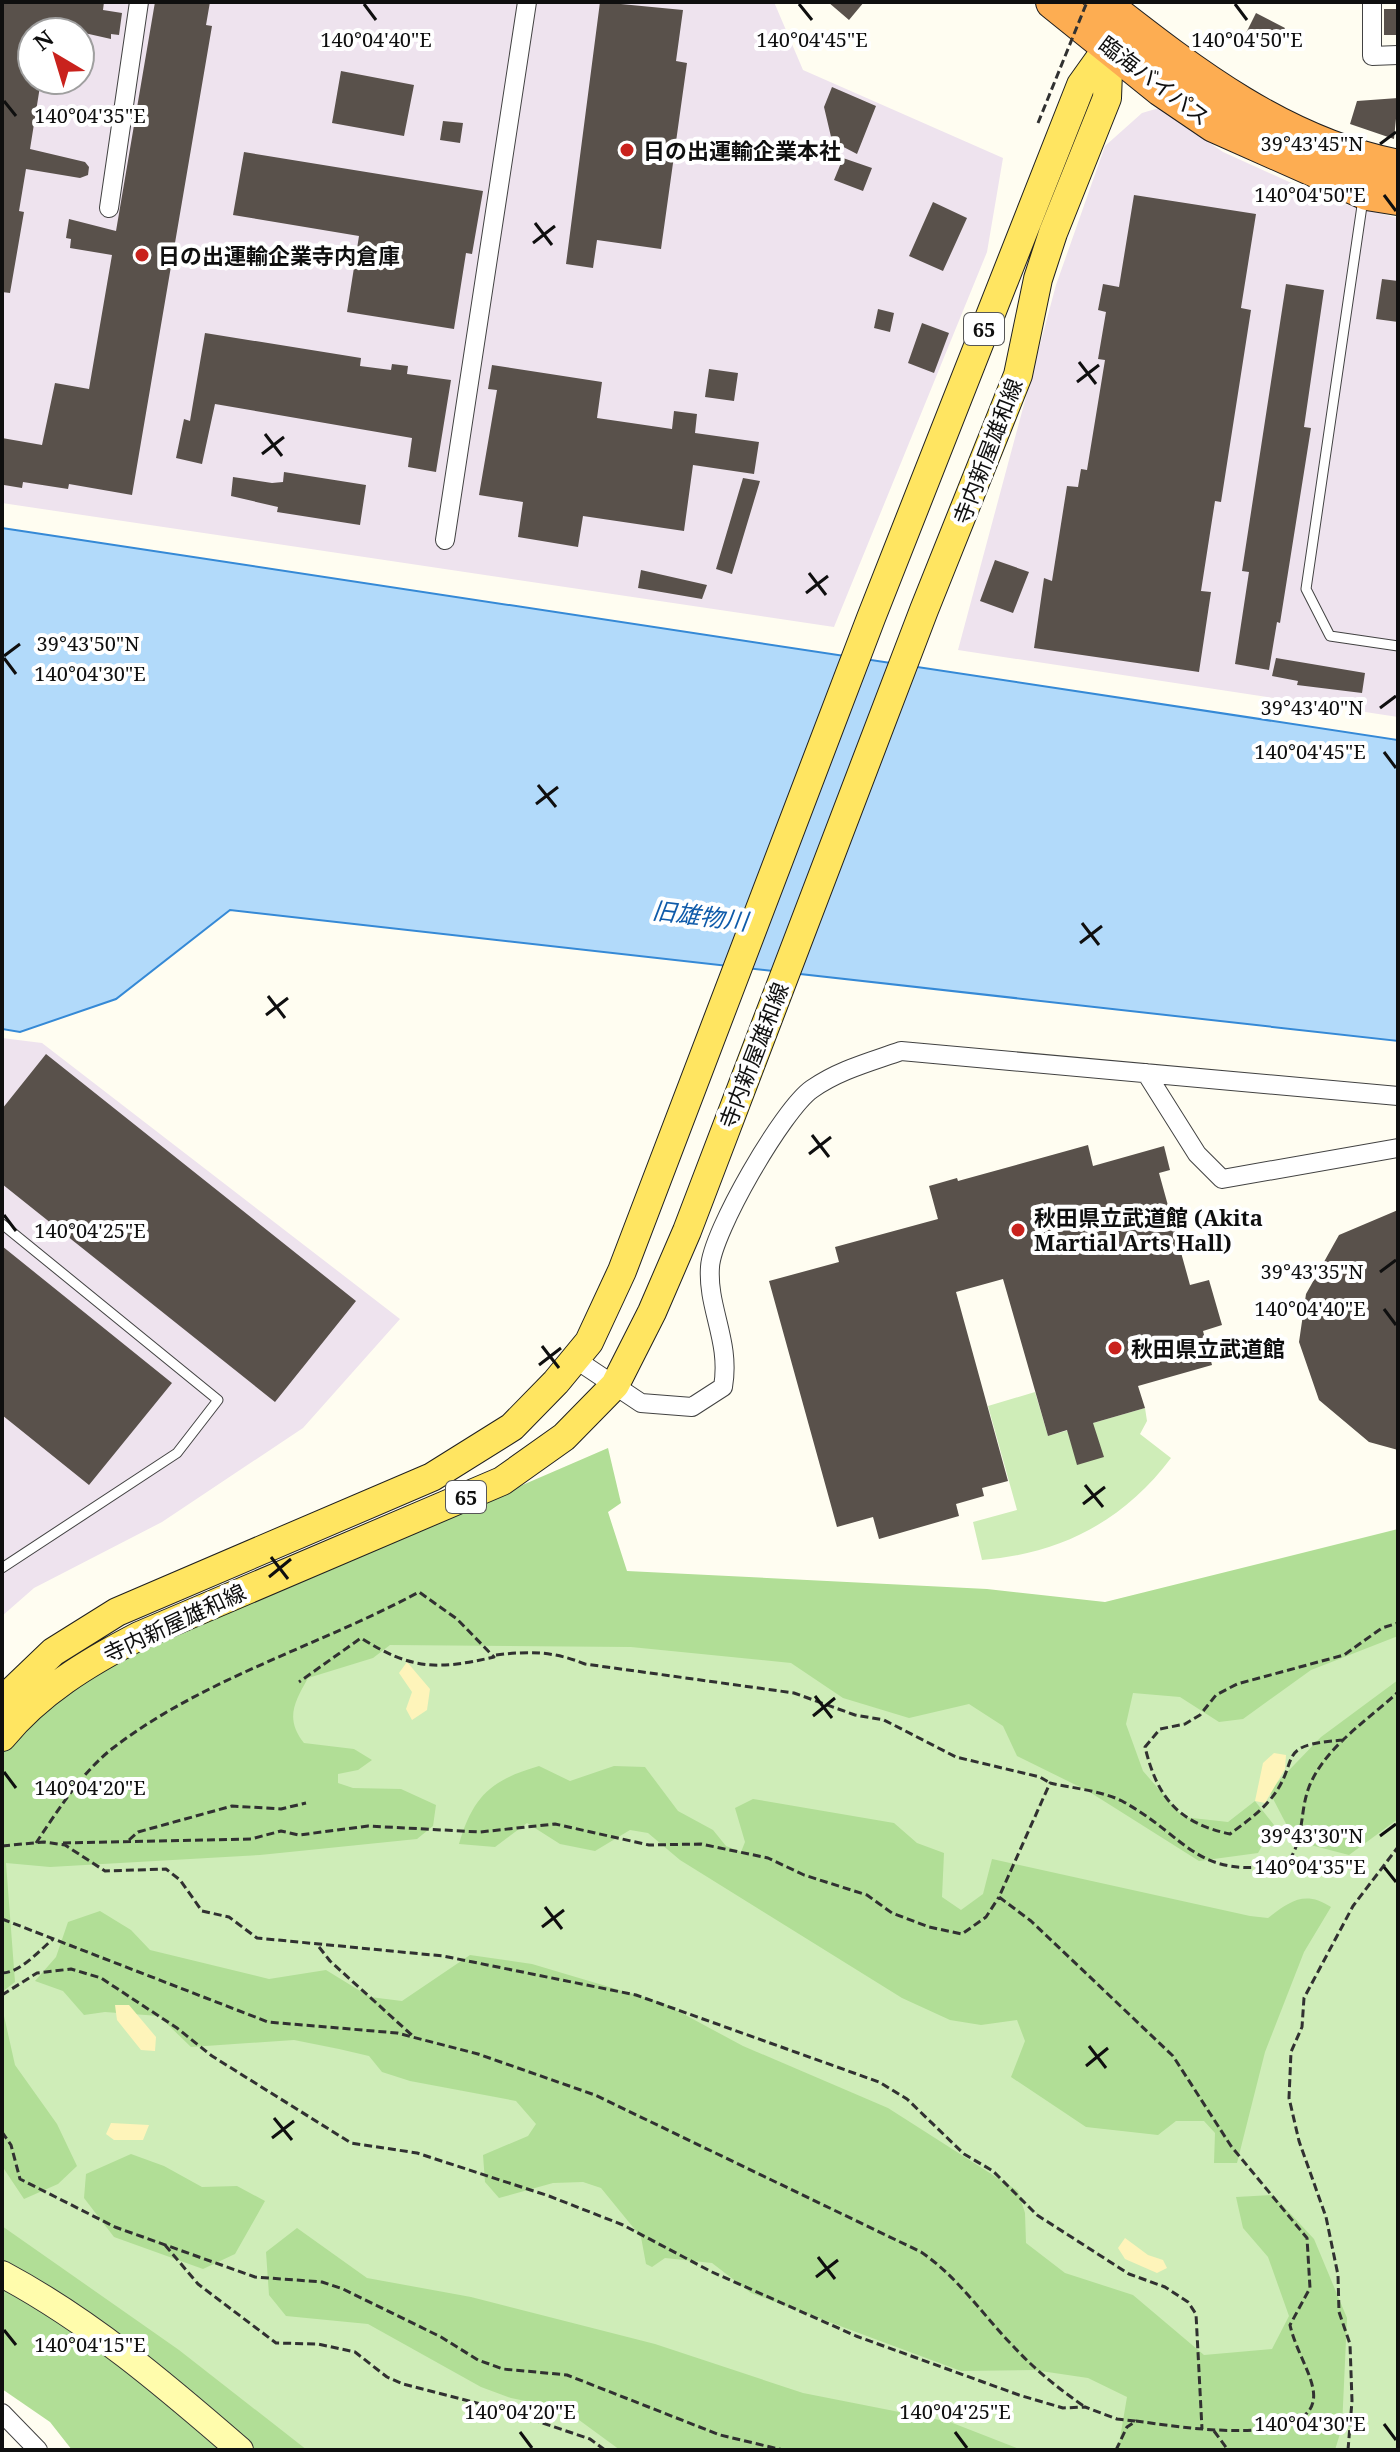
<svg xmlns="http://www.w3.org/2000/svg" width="1400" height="2452" font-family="'Noto Serif','Noto Sans JP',serif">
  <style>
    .industrial { fill: #eee3ee; fill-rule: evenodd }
    .green { fill: #cfedb8 }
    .forest { fill: #b1de96 }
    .sand { fill: #fef4ba }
    .water { fill: #b2dafa; stroke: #3589d6; stroke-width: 2 }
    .building { fill: #59514b }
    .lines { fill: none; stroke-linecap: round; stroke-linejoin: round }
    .lane-casing { stroke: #424242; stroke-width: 11 }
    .street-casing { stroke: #424242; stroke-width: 20 }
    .secondary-casing { stroke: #313131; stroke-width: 28 }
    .primary-casing { stroke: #202020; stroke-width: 30 }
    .highway-casing { stroke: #202020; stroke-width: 36 }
    .path { stroke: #313131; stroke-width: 3; stroke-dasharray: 8 4; stroke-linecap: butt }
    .lane { stroke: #fff; stroke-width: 9 }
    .street { stroke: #fff; stroke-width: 18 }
    .secondary { stroke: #fffcac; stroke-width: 26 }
    .primary { stroke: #ffe561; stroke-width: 28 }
    .highway { stroke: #fdad52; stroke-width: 34 }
    .path-bridge { stroke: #313131; stroke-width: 3; stroke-dasharray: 8 4; stroke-linecap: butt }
    .ticks { fill: none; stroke: #0f0f0f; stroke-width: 3 }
    .poi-dot { fill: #c9221d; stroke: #fff; stroke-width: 3 }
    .labels { text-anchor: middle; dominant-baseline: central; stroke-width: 8; stroke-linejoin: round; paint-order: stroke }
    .shield { fill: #fff; stroke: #575757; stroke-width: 2 }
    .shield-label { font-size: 20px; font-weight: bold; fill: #0f0f0f }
    .street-label { font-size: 22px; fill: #0f0f0f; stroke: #fff }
    .poi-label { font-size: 22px; font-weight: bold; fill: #0f0f0f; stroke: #fff; text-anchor: start }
    .water-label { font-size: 24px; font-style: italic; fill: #0f5baa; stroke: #fff }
    .ticks-label { font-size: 20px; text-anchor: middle; fill: #0f0f0f; stroke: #fff; stroke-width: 8; stroke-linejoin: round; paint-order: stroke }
  </style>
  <rect width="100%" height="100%" fill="#fffdf1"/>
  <path class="industrial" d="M2 2H774L803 70 1003 158 987 252 834 627 2 503ZM32 32H80V80H32Z
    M1159 108 1223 152 1329 200 1398 218V717L958 650 1056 285 1105 146 1142 113Z
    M2 1038 42 1043 400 1319 303 1428 162 1522 34 1588 2 1616Z"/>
  <path class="green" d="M1035 1392 1048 1436 1145 1408 1147 1421 1140 1434 1171 1458C1124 1521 1060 1554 982 1560L973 1522 1017 1510 988 1406Z
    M1398 1586V2450H253L2 2264V1856L316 1626 778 1633Z"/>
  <path class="forest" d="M608 1448 621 1503 608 1512 627 1571 987 1589 1105 1602 1398 1529V1636L1311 1670 1243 1719 1219 1722 1180 1697 1133 1693 1126 1724 1143 1771 1183 1817 1228 1822 1255 1801 1274 1825 1258 1853 1199 1861 1088 1791 1017 1756 1003 1726 969 1704 909 1718 843 1698 791 1663 631 1647 390 1645 373 1658 308 1678C294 1703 285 1719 304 1743L354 1749 372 1760 358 1770 338 1774V1783L353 1788 401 1789 436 1805 433 1826 417 1839 260 1855 50 1867 6 1863 15 1982 2 1992V1750L85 1674Z
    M1398 1680V1819L1349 1855 1295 1841 1269 1791 1321 1737Z
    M539 1766 570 1781 614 1766 645 1767 678 1811 713 1830 726 1846 741 1852 745 1842 735 1808 753 1799 894 1823 917 1843 944 1853 942 1897 961 1910 983 1894 992 1859 1250 1916 1268 1918C1290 1901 1305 1890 1331 1907L1304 1952 1265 2052 1237 2163H1214L1215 2133 1204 2121H1176L1158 2135 1086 2127 1011 2077 1025 2041 1017 2020 981 2025 950 2020 902 1998 680 1860 648 1833 630 1830 595 1851 560 1844 527 1823 495 1847 459 1844C473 1796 491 1780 539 1766Z
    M100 1911 131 1930 150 1950 269 1979 326 1970 370 1997 402 2001 470 1955 532 1964 663 2003 743 2046 888 2108 1018 2191 1025 2213 1026 2243 1065 2273 1133 2295 1204 2355 1272 2349 1289 2316 1268 2257 1243 2228 1236 2197 1273 2195 1314 2239 1347 2318 1342 2427 1335 2450H1118L1127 2397 1088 2378 1034 2370 961 2371 751 2293 712 2263 665 2258 652 2267 646 2264 641 2237 601 2188 583 2182 553 2183 499 2198 485 2182 483 2155 528 2136 536 2124 516 2101 410 2081 382 2072 369 2056 339 2049 294 2040 191 2047 159 2016 105 2012 84 2015 63 1991 35 1981 56 1957 68 1922Z
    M2 2007 15 2065 57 2124 77 2166 58 2184 24 2199 2 2166Z
    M131 2154 164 2166 202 2187 237 2186 265 2201 235 2254 203 2269 114 2237 84 2198 86 2174Z
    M2 2226 179 2350 307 2450H72L50 2422 2 2389Z
    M297 2228 367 2278 471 2297 655 2344 803 2393 950 2422 1022 2450H620L564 2409 511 2398 481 2387 368 2324 286 2316 269 2295 266 2252Z"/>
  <path class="sand" d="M407 1662 430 1689 427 1710 412 1720 406 1709 412 1692 399 1673Z
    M1274 1753 1286 1755 1285 1769 1265 1803 1255 1801 1263 1763Z
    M115 2005H129L156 2037 155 2051 141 2050 117 2020Z
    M111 2123 149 2125 143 2140H114L106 2134Z
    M1125 2238 1148 2255 1163 2260 1167 2268 1157 2273 1125 2259 1118 2248Z"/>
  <path class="water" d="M2 528 1398 740V1041L230 910 116 999 20 1032 2 1029Z"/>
  <path class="building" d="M2 2H104L103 10 122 13 119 35 111 34V39L80 32H32V80H41L30 149 85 162 89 167 88 175 80 178 26 169 19 211 24 212 10 293 2 292Z
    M155 2H210L206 25 212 26 132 495 69 484 68 489 23 482 22 488 4 485 2 438 42 445 55 383 89 389 112 255 70 248 71 239 66 238 69 219 116 231Z
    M600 2 683 10 676 61 687 63 661 249 597 240 593 268 566 264Z
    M828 2H864L849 20Z
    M1384 9H1398V35H1384Z
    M1256 13 1285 28 1274 48 1246 33Z
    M341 71 414 85 404 136 332 123Z
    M832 87 876 106 857 154 832 141 824 107Z
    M1398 98 1394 139 1350 124 1357 101Z
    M443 121 463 123 460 143 440 140Z
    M244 152 483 191 472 254 466 253 454 329 347 312 359 236 233 215Z
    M843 158 872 168 863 191 834 180Z
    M1134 195 1256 214 1241 308 1251 310 1221 502 1215 501 1201 591 1211 592 1199 672 1034 648 1044 578 1052 581 1067 486 1078 487 1081 469 1087 470 1105 360 1098 359 1106 312 1098 310 1103 284 1119 287Z
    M933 202 967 218 943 271 909 256Z
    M1382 279 1398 281V322L1376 319Z
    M1286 284 1324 290 1304 427 1311 428 1280 623 1277 622 1269 670 1235 664 1249 572 1242 571Z
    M878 309 894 313 890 332 874 328Z
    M922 323 949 333 934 373 908 363Z
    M205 333 361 358 360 366 391 370 392 364 408 366 407 374 451 380 436 472 408 467 412 438 215 404 202 464 176 458 184 419 190 421Z
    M492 365 602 382 597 418 672 429 674 411 697 414 695 433 759 442 754 474 693 465 684 531 583 516 578 547 518 537 523 502 479 495 497 390 488 389Z
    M709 369 738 373 734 401 705 397Z
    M284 472 366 485 360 525 277 512 278 507 231 496 233 477 272 483 283 482Z
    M743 478 760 481 732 574 716 569Z
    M995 560 1029 572 1013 613 980 601Z
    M641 570 707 585 702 599 638 588Z
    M1276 658 1365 673 1362 693 1297 685 1298 681 1272 676Z
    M46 1054 356 1301 275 1402 2 1184V1109Z
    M1088 1145 1093 1166 1164 1146 1170 1170 1159 1173 1190 1285 1209 1280 1222 1325 1203 1331 1212 1365 1138 1386 1145 1408 1093 1423 1104 1457 1077 1465 1067 1430 1048 1436 1003 1279 956 1292 1008 1481 982 1488 984 1496 956 1504 959 1516 879 1539 873 1517 837 1527 769 1281 839 1262 835 1247 938 1219 929 1186 957 1178 958 1181Z
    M1398 1210V1450L1369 1442 1319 1400 1299 1342 1306 1294 1339 1235Z
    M2 1246 172 1383 89 1485 2 1415Z"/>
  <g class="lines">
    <g class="lane-casing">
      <path id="lane" d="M1363 199 1306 589 1330 636 1398 646
        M2 1224 218 1400 177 1453 2 1568"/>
    </g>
    <g class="street-casing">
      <path id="street" d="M1372 2V56L1398 55
        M109 208 139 2
        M445 540 527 2
        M1146 1073 1197 1154 1222 1179 1398 1148
        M575 1359 641 1403 692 1407 723 1387C731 1341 707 1308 710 1267 712 1232 783 1109 812 1089 839 1070 870 1062 901 1051L1398 1096
        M2 2413 38 2450"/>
    </g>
    <g class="secondary-casing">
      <path id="secondary" d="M2 2274C90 2321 165 2385 240 2450"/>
    </g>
    <g class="primary-casing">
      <path id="primary" d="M2 1701 53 1652 117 1612 432 1477 512 1427 556 1382 589 1342 622 1271 871 618 1081 85 1111 43
        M2 1737C39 1692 87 1663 139 1636L502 1481 564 1437 615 1385 652 1312 687 1231 924 610 1018 375 1038 279 1053 233 1107 98 1109 46"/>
    </g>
    <g class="highway-casing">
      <path id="highway" d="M1053 2 1161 89 1214 125 1367 193 1398 198
        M1101 2C1192 73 1282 144 1398 167"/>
    </g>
    <path class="path" d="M496 1655C530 1651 553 1651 585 1664L794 1693 855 1715 884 1720 956 1757 1040 1777 1050 1783
      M1344 1740C1270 1745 1304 1760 1269 1801 1258 1814 1243 1824 1230 1834 1178 1823 1157 1797 1145 1747L1160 1729 1185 1724 1200 1715 1216 1695 1237 1684 1344 1655 1382 1628 1398 1623
      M129 1840 138 1832 232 1806 281 1809 306 1803
      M36 1843C58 1810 82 1772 113 1748 204 1678 319 1646 419 1592L457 1619 494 1657C438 1670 411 1670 361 1638L299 1682
      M63 1843 251 1839 281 1831 299 1835 368 1826 480 1832 555 1824 649 1845 701 1844 768 1858 804 1875 867 1895 892 1913 929 1927 962 1934 986 1917 999 1897
      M2 1846 44 1842 65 1845 105 1871 166 1869 180 1880 202 1911 229 1917 257 1938 443 1956 636 1995 879 2082 907 2099 964 2154 993 2171 1037 2215 1129 2274 1165 2287 1188 2302 1196 2314 1202 2429
      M2 1919 268 2022 397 2033 478 2054 595 2095 921 2252C958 2277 982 2314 1013 2346 1034 2369 1059 2389 1085 2407
      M319 1947 330 1961 415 2038
      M2 1973C20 1973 40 1950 53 1939
      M2 1995 37 1973 71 1969 101 1978 177 2028 212 2056 351 2143 417 2153 549 2196 623 2225 712 2272 856 2336 1019 2395 1063 2408 1085 2407 1117 2419 1135 2421
      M2 2132 11 2145 20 2179 115 2227 255 2277 322 2282 343 2289 441 2337 478 2360 503 2369 567 2375 720 2435 783 2450
      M165 2245 198 2284 276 2343 318 2344 355 2352 387 2377 403 2384 504 2410 590 2439 605 2450
      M1214 2431 1228 2450
      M1116 2450 1127 2427 1136 2421C1173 2426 1325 2452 1313 2389 1310 2371 1295 2348 1290 2325L1310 2288 1307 2238 1231 2146 1173 2056 1031 1921 999 1897 1050 1783C1072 1788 1102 1791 1122 1801 1191 1839 1194 1880 1286 1864 1305 1842 1299 1813 1309 1787 1325 1747 1367 1721 1398 1692
      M1348 2450 1352 2401 1350 2344 1339 2312 1338 2275 1326 2217 1299 2141 1289 2098 1291 2052 1302 2027 1304 1998 1353 1906 1398 1847"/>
    <use href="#lane" class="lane"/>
    <use href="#street" class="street"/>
    <use href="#secondary" class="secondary"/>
    <use href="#primary" class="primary"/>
    <use href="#highway" class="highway"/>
    <path class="path-bridge" d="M1038 123 1087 2"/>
  </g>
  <path class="ticks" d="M364 4 376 20M799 4 812 20M1235 4 1247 20M4 101 16 116M1380 144 1396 132M1384 195 1396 211M535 223 552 245M533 243 555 226M1079 362 1096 384M1077 382 1099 365M265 434 282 456M262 454 284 437M809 573 826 595M806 593 828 576M4 656 20 644M4 658 16 674M1380 708 1396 696M1384 752 1396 768M538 785 556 807M536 804 558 787M1082 923 1099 945M1080 943 1102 926M268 996 285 1018M266 1015 288 998M812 1135 829 1157M809 1154 831 1137M4 1215 16 1231M1380 1272 1396 1260M1384 1309 1396 1325M542 1346 559 1368M539 1365 561 1348M1085 1485 1103 1507M1083 1504 1105 1487M271 1557 288 1579M269 1577 291 1559M815 1696 832 1718M813 1716 835 1698M4 1772 16 1788M1380 1836 1396 1824M1384 1867 1396 1882M545 1907 562 1929M542 1927 564 1910M1089 2046 1106 2068M1086 2066 1108 2048M274 2118 292 2140M272 2138 294 2121M818 2257 835 2279M816 2277 838 2260M4 2330 16 2345M1384 2424 1396 2440M520 2432 532 2448M955 2432 967 2448"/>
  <g class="poi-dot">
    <circle cx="627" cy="150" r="8"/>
    <circle cx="142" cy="255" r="8"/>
    <circle cx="1018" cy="1230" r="8"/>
    <circle cx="1115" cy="1348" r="8"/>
  </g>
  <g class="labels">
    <g class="shield">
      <rect x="964" y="313" width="40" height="32" rx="6"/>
      <rect x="446" y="1481" width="40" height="32" rx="6"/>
    </g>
    <g class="shield-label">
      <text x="984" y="329">65</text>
      <text x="466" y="1497">65</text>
    </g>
    <g class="street-label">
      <text transform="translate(1155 80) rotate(37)">臨海バイパス</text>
      <text transform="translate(987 451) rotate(-69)">寺内新屋雄和線</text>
      <text transform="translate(753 1055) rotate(-69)">寺内新屋雄和線</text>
      <text transform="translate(174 1622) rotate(-25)">寺内新屋雄和線</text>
    </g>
    <g class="poi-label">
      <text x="643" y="150">日の出運輸企業本社</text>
      <text x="158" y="255">日の出運輸企業寺内倉庫</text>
      <text x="1034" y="1217">秋田県立武道館 (Akita<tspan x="1034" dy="25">Martial Arts Hall)</tspan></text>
      <text x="1131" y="1348">秋田県立武道館</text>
    </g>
    <g class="water-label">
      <text transform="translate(700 915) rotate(7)">旧雄物川</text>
    </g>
  </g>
  <g class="ticks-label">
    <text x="376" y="47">140°04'40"E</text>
    <text x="812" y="47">140°04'45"E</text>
    <text x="1247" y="47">140°04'50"E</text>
    <text x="90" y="123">140°04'35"E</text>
    <text x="1312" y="151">39°43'45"N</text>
    <text x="1310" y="202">140°04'50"E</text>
    <text x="88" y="651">39°43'50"N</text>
    <text x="90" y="681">140°04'30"E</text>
    <text x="1312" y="715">39°43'40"N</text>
    <text x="1310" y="759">140°04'45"E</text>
    <text x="90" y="1238">140°04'25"E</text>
    <text x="1312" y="1279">39°43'35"N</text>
    <text x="1310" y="1316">140°04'40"E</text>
    <text x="90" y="1795">140°04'20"E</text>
    <text x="1312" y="1843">39°43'30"N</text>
    <text x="1310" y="1874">140°04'35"E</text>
    <text x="90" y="2352">140°04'15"E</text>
    <text x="520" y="2419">140°04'20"E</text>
    <text x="955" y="2419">140°04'25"E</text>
    <text x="1310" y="2431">140°04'30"E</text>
  </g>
  <rect width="1400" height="2452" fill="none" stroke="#0f0f0f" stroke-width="8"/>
  <g transform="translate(56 56) rotate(322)"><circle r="38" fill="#ffffff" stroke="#9f9f9f" stroke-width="2"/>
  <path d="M0-6L14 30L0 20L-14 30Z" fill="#c9221d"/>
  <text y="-12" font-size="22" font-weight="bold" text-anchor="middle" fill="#0f0f0f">N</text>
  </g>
</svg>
